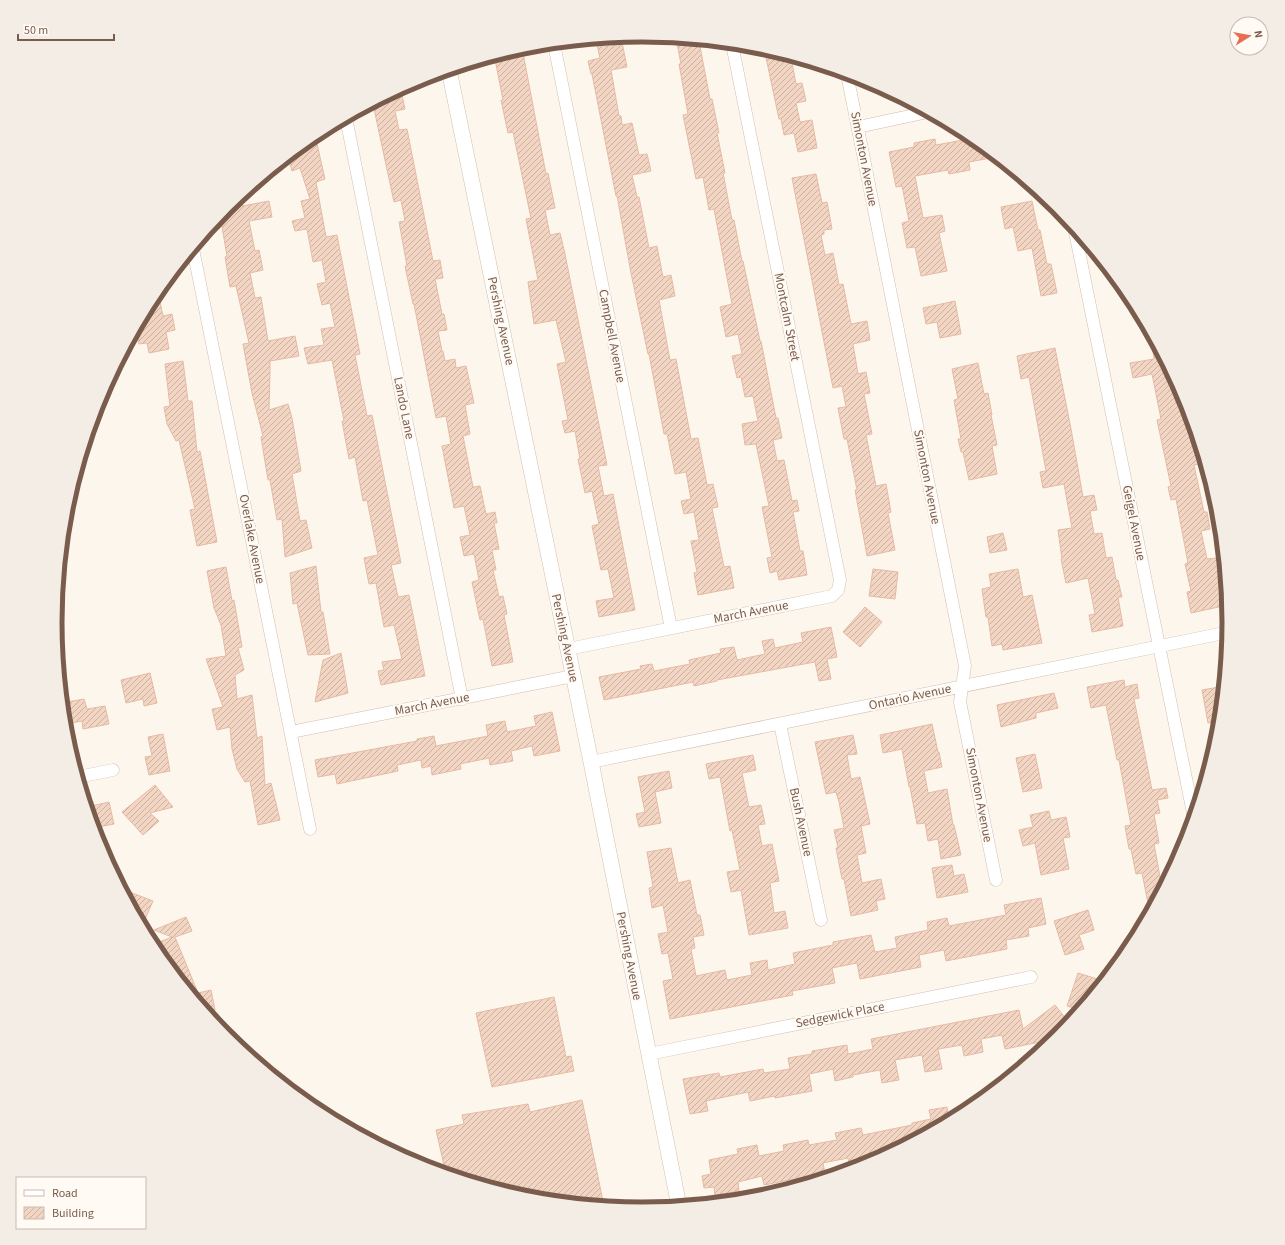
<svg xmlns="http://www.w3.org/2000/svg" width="1285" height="1245" font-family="'Source Sans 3',sans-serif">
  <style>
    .building { fill: url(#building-hatch); stroke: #e6bba3 }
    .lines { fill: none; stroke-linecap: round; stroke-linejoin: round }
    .minor-casing { stroke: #d1beb0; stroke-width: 13 }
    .tertiary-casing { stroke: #d1beb0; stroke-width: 16 }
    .minor { stroke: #fff; stroke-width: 12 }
    .tertiary { stroke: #fff; stroke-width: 15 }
    .labels { text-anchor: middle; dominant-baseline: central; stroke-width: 4; stroke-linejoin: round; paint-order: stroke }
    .street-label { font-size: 13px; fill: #7a5c4d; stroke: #fffaf3 }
    .rim { fill: none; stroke: #7a5c4d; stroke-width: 5 }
  </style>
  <defs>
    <pattern id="building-hatch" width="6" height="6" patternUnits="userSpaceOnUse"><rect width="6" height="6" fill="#f3d5c3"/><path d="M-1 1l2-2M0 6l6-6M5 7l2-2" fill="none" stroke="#cab0a1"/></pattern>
  </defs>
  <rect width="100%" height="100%" fill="#fdf6ec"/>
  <path class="building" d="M621 37 627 67 611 70 619 116H621L622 125 632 123 639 155 647 154 651 171 632 175 637 197H639L649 248 657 246 663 277 671 275 675 296 659 300 670 360 676 359 691 439 698 438 707 485 713 484 718 507 712 508 724 567 730 566 734 588 698 595 694 573 697 572 691 541 699 540 694 512 684 514 681 501 691 499 686 472 675 474 667 434H664L649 354H648L631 273 617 196H616L592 74H591L588 61 600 58 596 40Z
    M676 38 699 41 710 99H712L719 133H717L725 173H723L732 220H734L742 261H743L760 341H761L776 418H778L782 438 773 440 777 461 784 460 792 501 797 500 799 511 793 512 800 551H803L807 575 779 580 777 571 770 573 767 558 772 557 762 507 769 506 756 444 745 445 742 424 758 421 753 396 745 397 741 377 737 378 732 356 742 354 738 334 726 337 720 307 732 304 714 209 709 210 703 177 696 179 683 115 688 114 679 64H681Z
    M764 48 791 57 796 84 802 83 806 101 796 103 800 122 812 120 817 148 798 152 794 133 784 135 781 119H779Z
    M523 53 546 174 548 173 555 208 545 210 550 235 560 233 565 254 607 465 598 466 604 496 613 494 635 610 599 617 596 601 614 598 608 569 601 570 592 526 599 524 592 491 585 493 578 459H580L575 431 565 433 562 421 568 420 557 364 566 362 556 320 534 324 528 282 538 280 526 219 531 218 513 132 508 133 501 100H503L495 59Z
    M401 91 405 109 395 111 399 130 407 129 433 261 440 260 443 278 435 279 442 314H444L447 330 438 331 442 351H443L445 361 455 359 456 368 466 366 474 403 465 405 470 434 463 436 473 487 480 486 486 514 495 512 497 523H494L499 549 492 550 496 570H493L499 597 503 596 507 614 504 615 513 662 492 666 483 619 480 620 472 582 479 580 474 554 464 556 460 537 470 535 464 506 454 508 442 446 451 444 446 416 436 418 414 304H413L405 266H407L399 222 405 221 401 200 394 202 373 104 393 93Z
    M315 135 325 179 316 182 326 237 337 235 360 354 355 355 367 416 372 415 401 563 391 565 398 597 409 595 425 676 381 685 378 671 384 670 382 662 402 659 394 625 384 627 376 583 369 584 364 558 378 555 367 500 363 501 355 457 349 459 342 421H344L332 360 308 364 304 348 324 345 321 329 335 327 330 303 322 305 317 284 326 282 322 260 313 262 307 229 295 231 292 221 305 218 301 201 310 199 300 168 292 171 288 157Z
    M974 138 996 157 969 162 970 170 949 174 948 170 915 176 923 218 942 215 945 231 939 233 947 271 921 276 915 247 907 248 902 223 909 221 902 186 896 187 889 152 914 147V143L935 139 936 145Z
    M816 174 822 203 827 202 832 229 824 230V234L821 235 825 255 833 253 839 285 843 284 851 324 867 321 870 340 853 344 858 374 866 372 870 393 864 394 872 434 866 435 876 486 886 484 891 512 888 513 895 550 867 556 855 490H857L847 439H844L838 408 846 407 842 386 833 388 792 178Z
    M240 196 242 206 269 201 272 217 249 221 255 251 259 250 263 270 250 273 255 298 261 297 268 341 295 336 299 356 270 361V372L269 410 288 404 292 418 301 471 292 474 300 521 306 520 312 548 285 557 282 519 277 520 270 480H268L261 437 263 436 252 393 243 344 249 343 236 286 230 287 225 257 227 256 220 215 227 207Z
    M1032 201 1038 230H1040L1047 264H1051L1057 293 1041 296 1032 248 1018 251 1013 227 1005 229 1001 207Z
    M158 292 163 316 172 314 175 330 166 332 169 349 149 353 147 343 139 344 136 329 154 296Z
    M955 301 961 334 940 338 937 322 926 324 923 308Z
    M1151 334 1185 398 1189 414H1190L1196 434 1193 435 1199 464 1194 465 1204 512H1207L1210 529 1201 531 1207 559 1216 558 1221 585 1226 584 1228 605 1191 613 1187 592 1191 591 1185 564 1188 563 1176 499 1171 500 1168 487 1171 486 1157 420 1161 419 1152 374 1133 378 1130 363 1154 359Z
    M1055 348 1071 429 1083 497 1094 495 1097 510 1090 511 1094 534 1102 533 1106 558 1112 557 1116 580H1118L1122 597H1118L1123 626 1092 632 1089 615 1095 614 1088 578 1066 583 1061 559H1062L1058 530 1072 528 1064 484 1043 488 1040 472 1046 471 1029 377 1021 379 1017 356Z
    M183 361 188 401H192L197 452 200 451 217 542 197 546 190 510 195 509 179 440 176 441 167 424 164 407 170 406 165 364Z
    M978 363 984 394 988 393 992 415H991L997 445 992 446 997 474 969 480 963 452H961L958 439H961L954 400 958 399 952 369Z
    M1003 533 1007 550 990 553 987 537Z
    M316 566 321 612H323L330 654 308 655 297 603 293 604 290 573Z
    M226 567 232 601 234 600 242 647 238 648 244 670 235 675 237 699 252 695 257 738 262 736 265 785 271 783 280 820 258 825 250 781 245 782 237 769 232 749 230 727 217 730 212 709 223 707 206 659 226 656 221 625 214 608 207 571Z
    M873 569 898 572 895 599 869 596Z
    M1018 569 1023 597 1032 595 1042 643 1003 650 1002 644 992 646 988 617H986L982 589 991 587 989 574Z
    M865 607 882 622 860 647 843 632Z
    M831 627 837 657 827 659 831 679 819 681 815 662 717 680V681L694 686 693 682 604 700 599 677 641 669 640 666 652 664 654 671 690 664 689 660 721 653 720 649 734 647 737 660 765 654 762 641 773 639 775 648 803 642 801 633Z
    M341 653 348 693 315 702 323 660Z
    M150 673 157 703 144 706 143 699 126 703 121 680Z
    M1124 680 1125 687 1137 684 1139 698 1134 699 1152 790 1166 788 1168 798 1157 800 1160 813 1154 814 1159 843 1154 844 1161 882 1167 881 1150 913 1142 873 1136 874 1131 849H1129L1125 826 1131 825 1119 760H1117L1106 705 1091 708 1087 687Z
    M1219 687 1222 702 1220 720 1208 723 1202 690Z
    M1054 693 1058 708 1036 713V718L1001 727 997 705Z
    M84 699 87 709 105 706 109 724 83 729 82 721 71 723 67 702Z
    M552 712 560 751 534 756 532 746 511 751 513 761 490 765 489 758 460 764 461 769 432 775 431 766 422 768 421 760 397 765 398 771 337 784 335 774 318 777 315 760 417 741V739L434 736 436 746 488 736 486 725 505 721 507 732 536 726 534 716Z
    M932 724 938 752H939L942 767 924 771 928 793 947 789 953 825H954L961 855 941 859 938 839 928 841 925 823 917 824 910 787H909L902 749 883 753 880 735Z
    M163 734 170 771 149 775 145 757 152 756 148 737Z
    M853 735 857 754 847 755 851 779 860 777 870 824 861 826 866 853 857 855 862 883 881 879 885 899 876 901 878 910 851 916 844 879H842L836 848H838L834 830 844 828 839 802 836 792 826 794 815 742Z
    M1035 754 1042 788 1023 792 1016 758Z
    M753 755 756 770 742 773 749 807 761 805 765 824 758 825 762 846 772 844 779 881 770 883 774 913 785 911 788 928 749 935 741 890 731 892 727 872 740 870 732 830 730 831 720 777 709 779 706 764Z
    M669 771 672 788 655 792 661 823 639 827 636 814 645 812 638 777Z
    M155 785 173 807 150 813 159 821 143 835 122 812Z
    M109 802 114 824 94 828 87 807Z
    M1049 811 1051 820 1066 817 1070 837 1063 838 1069 869 1041 875 1035 843 1023 846 1019 830 1033 827 1030 815Z
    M671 848 678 883 690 880 697 915H700L704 935 693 937 695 948 691 949 696 976 725 970 727 980 752 975 750 963 767 960 768 970 795 964 793 953 833 945V942L871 935 875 952 897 948 895 937 928 930 927 922 947 918 949 926 1006 915 1004 905 1041 898 1046 924 1028 928 1029 936 1006 940 1007 949 946 961 944 950 919 955 921 967 860 979 857 963 832 968 835 983 792 991 793 995 670 1019 663 981 673 979 668 953 662 954 658 934 668 932 663 905 652 908 649 888 653 887 647 852Z
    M952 865 954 876 964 874 968 892 937 898 932 868Z
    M122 889 153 901 142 926Z
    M1088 910 1094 930 1079 935 1084 949 1065 955 1054 921Z
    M186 917 192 931 175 937 198 993 211 990 215 1010 206 1012 152 945 172 937 154 930Z
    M1078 973 1104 981 1081 1010 1067 1006Z
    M554 997 566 1057 571 1056 574 1071 492 1087 476 1013Z
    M1055 1005 1070 1024 1061 1034 1044 1047 1040 1042 1005 1049 1002 1035 981 1039 983 1052 964 1056 962 1045 938 1049 942 1069 925 1072 922 1055 895 1060 899 1080 882 1083 880 1070 853 1075V1077L835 1081 833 1069 809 1074 812 1091 775 1098V1096L750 1101 748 1092 706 1101 708 1111 690 1114 683 1079 719 1073 720 1077 763 1069 764 1073 790 1069 788 1058 812 1054V1051L847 1045 848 1054 873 1049 871 1039 1019 1010 1023 1029Z
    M582 1100 604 1206 528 1199 446 1174 436 1130 464 1124 462 1115 528 1104 530 1112Z
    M947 1107 949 1121 890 1153V1150L867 1155 868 1164 850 1168 848 1158 823 1163 825 1173 764 1185 762 1176 738 1182 739 1191 715 1196 714 1187 704 1188 702 1176 711 1174 709 1160 738 1154 737 1149 757 1145 759 1156 784 1151 783 1145 808 1140 809 1145 837 1140 835 1133 861 1128 863 1135 912 1125V1123L931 1119 929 1110Z"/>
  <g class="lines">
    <g class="minor-casing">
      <path id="minor" d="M554 44 671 628
        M847 74 965 666 960 702 996 880
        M346 118 462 699
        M858 127 928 112
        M1074 227 1194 818
        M193 249 310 829
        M568 649 832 596 838 590 840 580 732 44
        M780 724 821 920
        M291 732 573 676
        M591 762 1229 632
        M78 777 113 770
        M649 1054 1031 977"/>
    </g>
    <g class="tertiary-casing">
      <path id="tertiary" d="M449 70 591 762 679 1206"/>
    </g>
    <use href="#minor" class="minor"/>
    <use href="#tertiary" class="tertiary"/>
  </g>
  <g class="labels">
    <g class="street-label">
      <text transform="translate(864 159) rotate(79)">Simonton Avenue</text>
      <text transform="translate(787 317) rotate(79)">Montcalm Street</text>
      <text transform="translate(501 321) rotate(78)">Pershing Avenue</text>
      <text transform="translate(612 336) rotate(79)">Campbell Avenue</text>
      <text transform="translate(404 408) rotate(79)">Lando Lane</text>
      <text transform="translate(927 477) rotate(79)">Simonton Avenue</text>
      <text transform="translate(1134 523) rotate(79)">Geigel Avenue</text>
      <text transform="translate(252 539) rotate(79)">Overlake Avenue</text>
      <text transform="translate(751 612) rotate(-11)">March Avenue</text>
      <text transform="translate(565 638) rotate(78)">Pershing Avenue</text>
      <text transform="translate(910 697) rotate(-12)">Ontario Avenue</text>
      <text transform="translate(432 704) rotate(-11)">March Avenue</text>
      <text transform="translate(979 795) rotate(79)">Simonton Avenue</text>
      <text transform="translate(801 822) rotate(78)">Bush Avenue</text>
      <text transform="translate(629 956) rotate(79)">Pershing Avenue</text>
      <text transform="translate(840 1015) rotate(-11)">Sedgewick Place</text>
    </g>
  </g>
  <path d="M0 0H1285V1245H0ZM62 622a580 580 0 1 1 1160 0a580 580 0 1 1-1160 0Z" fill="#f4ede6" fill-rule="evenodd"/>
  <path class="rim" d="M62 622a580 580 0 1 1 1160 0a580 580 0 1 1-1160 0Z"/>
  <rect x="16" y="1177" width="130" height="52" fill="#fffaf3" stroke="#cabbb1"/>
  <rect x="24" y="1190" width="20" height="6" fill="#ffffff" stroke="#cabbb1"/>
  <text x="52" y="1197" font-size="12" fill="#7a5c4d">Road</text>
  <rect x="24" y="1207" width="20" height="12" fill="url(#building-hatch)" stroke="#cabbb1"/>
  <text x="52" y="1217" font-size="12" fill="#7a5c4d">Building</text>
  <g transform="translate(1249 36) rotate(79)"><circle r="19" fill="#fffaf3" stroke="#cabbb1"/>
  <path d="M0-3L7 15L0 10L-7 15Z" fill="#e76f51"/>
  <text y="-6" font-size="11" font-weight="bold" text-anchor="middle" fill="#7a5c4d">N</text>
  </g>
  <path d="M18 34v6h96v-6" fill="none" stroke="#7a5c4d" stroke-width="2"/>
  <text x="24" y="34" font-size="12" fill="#7a5c4d" stroke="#fffaf3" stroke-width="3" paint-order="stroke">50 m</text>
</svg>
